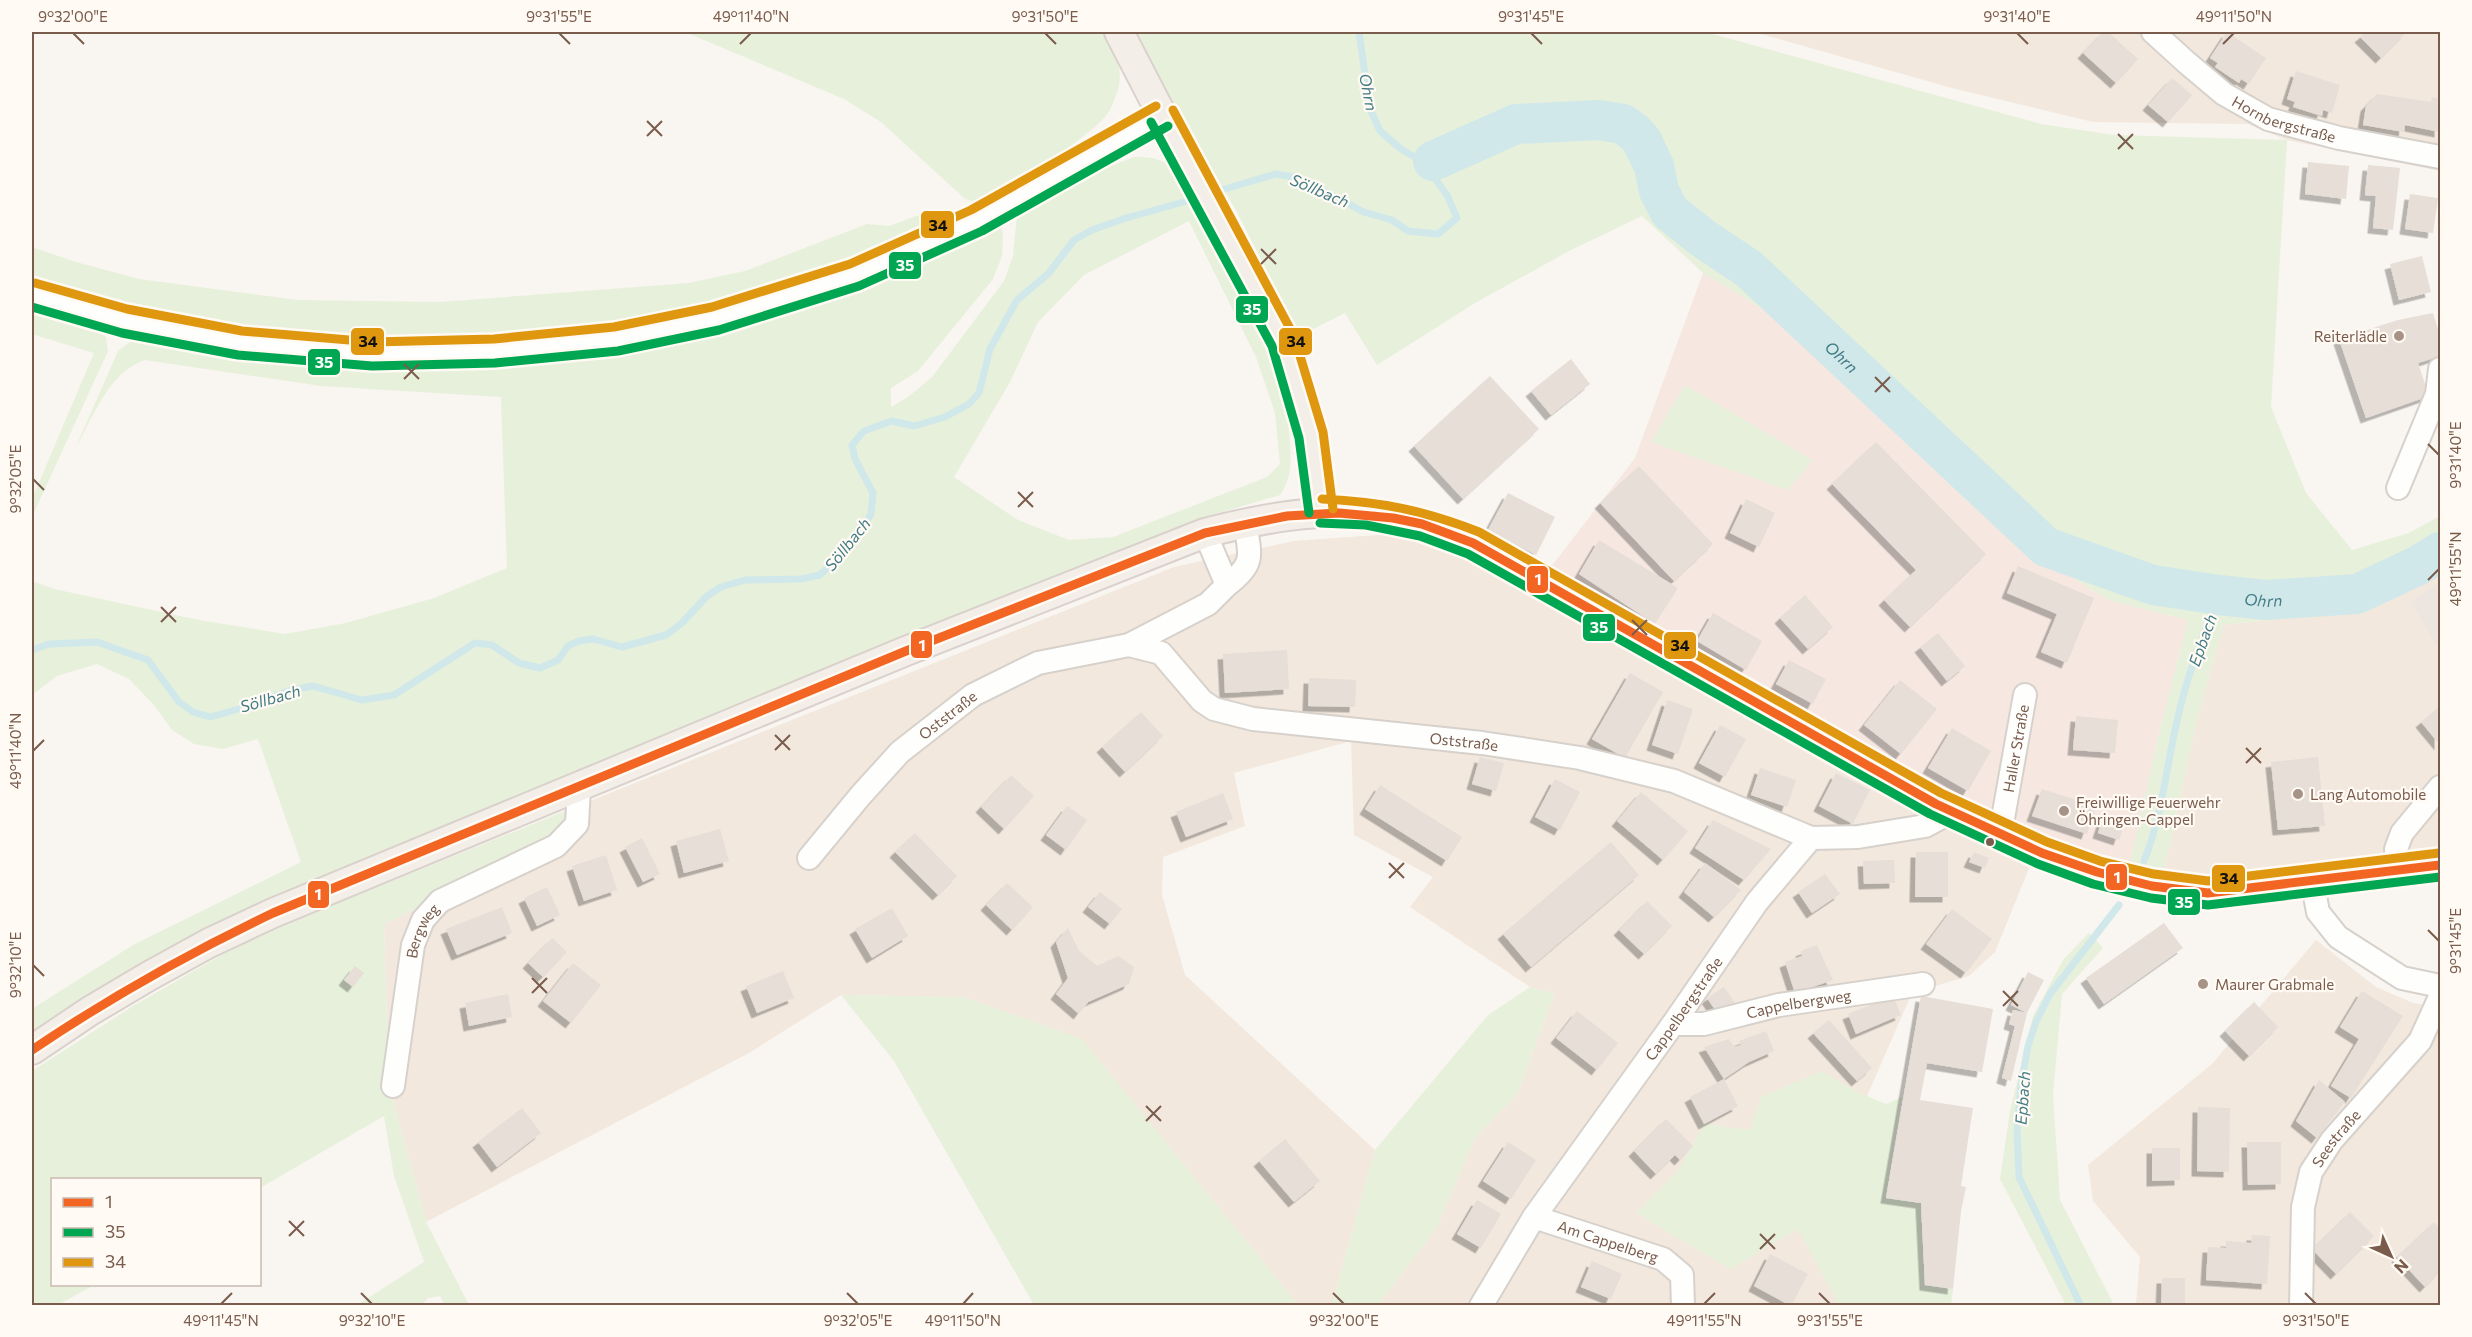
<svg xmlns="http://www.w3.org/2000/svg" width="2472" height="1337" font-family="Commissioner,sans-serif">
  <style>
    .residential { fill: #f2e8de }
    .commercial { fill: #f6e8e1 }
    .industrial { fill: #ede5e0 }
    .green { fill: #e7f0db; fill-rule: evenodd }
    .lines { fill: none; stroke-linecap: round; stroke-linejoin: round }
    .stream { stroke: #d0e8ea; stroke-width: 7 }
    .river { stroke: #d0e8ea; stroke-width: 40 }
    .building { fill: #e6ded7; filter: url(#shadow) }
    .minor-casing { stroke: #d7d1cb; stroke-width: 26 }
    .major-casing { stroke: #dad1cc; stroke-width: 32 }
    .minor { stroke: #fefefd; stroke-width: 22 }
    .major { stroke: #f3eee8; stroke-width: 28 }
    .bus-1-casing { stroke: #fffaf3; stroke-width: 14 }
    .bus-2-casing { stroke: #fffaf3; stroke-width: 14 }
    .bus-3-casing { stroke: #fffaf3; stroke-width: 14 }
    .bus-1 { stroke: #f26522; stroke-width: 9 }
    .bus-2 { stroke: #00a651; stroke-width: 9 }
    .bus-3 { stroke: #de970f; stroke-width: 9 }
    .ticks { fill: none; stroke: #7a5c4d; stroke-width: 2 }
    .poi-dot { fill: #a69286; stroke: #fffaf3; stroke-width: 2 }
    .bus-dot { fill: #7a5c4d; stroke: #fffaf3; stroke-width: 2 }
    .labels { text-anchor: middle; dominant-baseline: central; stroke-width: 4.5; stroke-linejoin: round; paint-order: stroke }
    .street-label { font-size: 15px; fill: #7a5c4d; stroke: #fffaf3 }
    .poi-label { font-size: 15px; fill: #7a5c4d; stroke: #fffaf3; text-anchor: start }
    .water-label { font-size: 16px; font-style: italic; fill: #437c86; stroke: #fffaf3 }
    .line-badge { stroke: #fffaf3; stroke-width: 2 }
    .badge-label { font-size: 16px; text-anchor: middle; font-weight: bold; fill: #fff }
    .pale-badge-label { font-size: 16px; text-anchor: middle; font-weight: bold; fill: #111 }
    .neatline { fill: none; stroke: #7a5c4d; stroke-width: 2 }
    .ticks-label { font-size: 15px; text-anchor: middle; fill: #7a5c4d }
  </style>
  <defs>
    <filter id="shadow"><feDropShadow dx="-5.5" dy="5.5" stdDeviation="0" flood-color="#0004"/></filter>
  </defs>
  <rect width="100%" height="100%" fill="#f9f5f0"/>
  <path class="residential" d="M1754 32H2440V171L2287 140 2248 124 2093 122 1952 88Z
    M1392 534 1489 568 1906 799 2032 861 1995 952 1969 976 1912 993 1853 1128 1843 1306 1378 1305 1436 1229 1475 1138 1518 1093 1554 994 1530 987 1410 907 1433 877 1354 835 1351 741 1234 773 1245 826 1163 857 1162 895 1185 975 1375 1150 1332 1305H1298L1082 1040 964 997 841 995 749 1053 426 1222 389 1085 384 924 441 896 570 809 1174 567 1294 541Z
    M2440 571V851L2222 879 2163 876 2195 727 2223 625 2358 610Z
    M2316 940 2376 987 2413 1003 2440 1007V1305H2136L2140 1257 2093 1201 2088 1165 2212 1064Z"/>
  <path class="commercial" d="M1703 273 1763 309 1946 472 2026 549 2108 600 2188 620 2161 725 2129 867 1986 817 1550 568 1635 458Z"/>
  <path class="industrial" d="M2440 582V650L2411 602Z"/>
  <path class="green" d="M685 32H1106C1116 53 1126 74 1115 98 1113 104 1109 113 1104 118 1087 137 1001 198 977 201 972 202 968 200 964 198L881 122 844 99Z
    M1134 32H1705L2041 124 2114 135 2287 140 2271 407 2306 493 2352 550 2409 533 2440 516V571L2358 610 2223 625 2195 728 2163 876 2129 867 2161 725 2188 620 2108 600 2026 549 1946 472 1763 309 1703 273 1642 216 1569 251 1475 303 1377 365 1345 313 1299 336 1236 210 1171 103Z
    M1134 157C1147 157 1157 157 1168 165 1182 175 1206 226 1215 243 1248 307 1287 370 1290 443 1291 464 1292 477 1280 495L1195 520 269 902 32 1039V1009L133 945 301 862 258 739 223 749 194 744 172 730 154 705 129 679 97 664 57 676 32 695V581L54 589 199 620 285 634 346 623 434 598 507 568 501 397 321 386 145 360C108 372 93 418 75 449L118 351 133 340 144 337 240 354 492 361 857 285 1001 221 1003 236 1002 256 993 279 918 371 891 388V407L908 397 932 377 1004 281 1013 256 1017 215 1111 166ZM1189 221 1256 357 1275 413 1280 464 1267 477 1113 537 1069 540 1018 520 954 477 1010 382 1038 322 1084 275Z
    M943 210 953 211 952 218 851 264 708 309 613 327 493 341 369 344 239 332 126 311 32 284V247L76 262 139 279 298 300 440 302 689 283 745 271 867 224 889 226 927 212Z
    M32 307 96 326 106 337 108 351 32 517V499L94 353 32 334Z
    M1685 385 1812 460 1788 490 1651 442Z
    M570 809V819L551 843 384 924 389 1085 426 1222 469 1305H445L440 1296 428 1298 422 1305H357L424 1262 394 1176 384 1116 260 1188V1180H52V1284L94 1285 58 1305 32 1306V1071L133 1006 225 953 294 921Z
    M2089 933 2103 948 2062 994 2053 1095 2060 1200 2114 1305H2066L2000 1179 2010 1111 2033 1016 2063 960Z
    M1530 987 1554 994 1518 1093 1475 1138 1436 1229 1378 1305H1332L1375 1150 1488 1015Z
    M841 995 964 997 1082 1039 1298 1305H1034L894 1061Z
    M1822 1071 1855 1091 1886 1104 1902 1097 1886 1198 1921 1203 1925 1284 1953 1289 1951 1305H1839L1798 1229 1730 1269 1636 1213 1678 1171 1704 1124 1750 1130 1761 1097Z"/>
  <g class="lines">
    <path class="stream" d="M1211 193 1276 174 1299 178 1364 212 1392 220 1408 231 1438 234 1457 218 1447 195 1431 173 1433 161 1418 159 1401 149 1380 131 1370 109 1359 32
      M32 650 49 644 97 642 148 660 179 702 193 712 210 717 239 709 291 690 313 686 362 700 394 695 475 643 492 645 519 663 540 668 558 660 568 646 579 641 593 639 622 647 666 635 682 623 707 596 721 587 745 580 801 579 820 575 854 541 871 514 873 493 855 459 852 445 864 431 892 421 914 426 945 417 969 404 979 393 990 349 1017 300 1048 274 1074 240 1092 230 1126 218 1198 198
      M2144 861C2163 814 2166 766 2178 717 2187 675 2203 636 2219 595
      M2081 1306 2019 1177 2017 1130 2021 1085 2028 1046 2036 1022 2050 994 2119 905"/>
    <path class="river" id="s1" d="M1433 161 1516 124 1599 120 1623 124 1635 133 1642 141 1654 166 1659 191 1670 212 1704 239 1749 269 2046 547 2153 585 2219 595 2266 600 2357 594 2419 565 2440 552"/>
  </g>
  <path class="building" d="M2103 32H2108L2138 59 2116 83 2083 53Z
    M2227 32 2266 58 2249 84 2241 79 2239 83 2215 67 2218 63 2210 58Z
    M2366 32H2404L2406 33 2381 58 2360 37Z
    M2296 71 2340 85 2332 113 2323 110 2322 116 2293 107 2295 102 2287 99Z
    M2172 78 2192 95 2168 122 2148 105Z
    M2377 94 2431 102 2432 97 2440 99V132L2405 125 2404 132 2363 125 2366 106Z
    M2308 162 2349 166 2346 199 2305 194Z
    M2368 165 2400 168 2393 230 2373 228 2376 196 2365 195Z
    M2410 194 2438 198 2433 233 2405 229Z
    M2422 256 2431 292 2399 300 2390 264Z
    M2433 313 2440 336V356L2418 363 2429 396 2366 418 2339 339 2398 320Z
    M1571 359 1590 384 1551 415 1531 391Z
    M1490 376 1539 429 1463 499 1414 446Z
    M1876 442 1986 554 1910 627 1884 600 1916 570 1832 484Z
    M1639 466 1713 544 1674 581 1600 503Z
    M1508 493 1555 517 1536 555 1488 530Z
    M1746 499 1775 513 1759 547 1730 533Z
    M1599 540 1678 588 1655 624 1579 574Z
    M2018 566 2094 598 2067 663 2041 652 2057 614 2007 593Z
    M1805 595 1833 627 1808 649 1780 618Z
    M1713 613 1762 641 1746 670 1697 641Z
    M1938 633 1965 666 1947 681 1920 647Z
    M1287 650 1289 689 1225 693 1223 654Z
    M1789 660 1826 679 1813 704 1776 684Z
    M1630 673 1663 692 1625 758 1592 739Z
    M1309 678 1356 680 1355 707 1308 706Z
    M1900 680 1937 709 1901 754 1864 725Z
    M1667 700 1693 709 1678 754 1652 745Z
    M2440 706V745L2421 722Z
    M1141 712 1163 736 1125 772 1102 747Z
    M2076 716 2118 720 2115 753 2073 750Z
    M1720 725 1746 739 1725 777 1699 763Z
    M1952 728 1991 751 1968 791 1928 768Z
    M1480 757 1504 763 1496 791 1472 784Z
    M2318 757 2325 826 2278 830 2271 762Z
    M1760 768 1796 780 1787 807 1751 795Z
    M1836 773 1870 790 1853 824 1819 806Z
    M1011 775 1034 796 1004 829 981 807Z
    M1555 779 1580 792 1560 830 1535 817Z
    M1380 785 1462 837 1447 861 1365 809Z
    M2042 789 2096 806 2087 834 2032 816Z
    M1641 792 1688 831 1663 860 1617 821Z
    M1223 793 1233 819 1186 837 1176 812Z
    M1067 806 1087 820 1066 850 1046 835Z
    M2103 818 2124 825 2119 840 2098 833Z
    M1713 820 1771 849 1744 880 1695 848Z
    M720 829 729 861 684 873 676 841Z
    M915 833 957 876 938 895 895 852Z
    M642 838 660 874 643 882 625 847Z
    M1611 842 1639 875 1531 967 1503 934Z
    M1916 852H1948V897H1915Z
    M1974 852 1989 858 1985 868 1969 862Z
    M606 855 617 890 584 901 572 866Z
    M1894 860 1895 883 1864 884 1863 861Z
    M1705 863 1741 890 1714 917 1684 892Z
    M1825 874 1840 894 1812 913 1798 892Z
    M1007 883 1033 907 1012 930 986 905Z
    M547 887 560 915 537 926 524 898Z
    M1100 892 1122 909 1110 924 1088 907Z
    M1647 901 1672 926 1644 954 1619 930Z
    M502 907 512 933 457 955 446 929Z
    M892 908 908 936 872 958 855 929Z
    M1952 909 1992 939 1966 973 1926 944Z
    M2164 923 2183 948 2104 1004 2086 978Z
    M1068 928 1079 951 1097 966 1118 956 1134 967 1129 984 1088 1002 1079 1014 1056 994 1068 978 1056 942Z
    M552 938 567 952 543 977 528 963Z
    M1817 945 1833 980 1795 993 1785 962 1802 956 1801 951Z
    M573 963 601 985 571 1023 543 1001Z
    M355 966 364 973 353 987 344 980Z
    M783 971 794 998 757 1013 746 986Z
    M2028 972 2044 980 2027 1013 2011 1081 2002 1078 2015 1026 2009 1024 2013 1010 2027 1013 2011 1005Z
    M1724 987 1735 1003 1718 1014 1707 998Z
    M2362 991 2403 1016 2351 1098 2331 1086 2359 1039 2340 1027Z
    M508 994 512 1017 469 1026 465 1003Z
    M1893 996 1901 1015 1856 1034 1848 1014Z
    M1921 996 1993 1009 1982 1072 1927 1063 1920 1100 1973 1108 1961 1186 1966 1187 1961 1211 1953 1289 1925 1285 1921 1203 1886 1198Z
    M2254 1002 2278 1027 2249 1056 2225 1031Z
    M1577 1011 1618 1043 1597 1070 1556 1038Z
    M1829 1020 1872 1068 1857 1081 1813 1033Z
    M1766 1031 1774 1051 1749 1062 1724 1079 1704 1047 1729 1039 1734 1047 1741 1045 1739 1041Z
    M1724 1079 1738 1106 1704 1124 1690 1097Z
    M2319 1080 2345 1102 2317 1138 2296 1121Z
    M2198 1107 2230 1108 2229 1172 2197 1171Z
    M522 1108 541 1133 497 1167 478 1142Z
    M1666 1119 1693 1146 1680 1160 1675 1155 1656 1174 1634 1151Z
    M1285 1139 1320 1181 1294 1202 1259 1161Z
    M1508 1142 1536 1160 1511 1199 1483 1181Z
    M2247 1142H2281V1184L2248 1185Z
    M2152 1148H2180V1180L2152 1181Z
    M1477 1200 1501 1214 1481 1248 1457 1234Z
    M2350 1212 2374 1236 2336 1274 2312 1249Z
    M2434 1222 2440 1229V1272L2425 1287 2397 1257Z
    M2252 1235 2270 1236 2267 1284 2206 1280 2208 1247 2226 1248V1241L2251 1243Z
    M1770 1254 1808 1274 1791 1306 1754 1286Z
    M1592 1261 1622 1274 1611 1299 1581 1287Z
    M2162 1278H2185V1305H2161Z"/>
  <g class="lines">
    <g class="minor-casing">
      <g id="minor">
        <path id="s2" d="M2153 32 2186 62 2224 94 2268 119 2339 138 2440 157"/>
        <path d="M32 295 124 321 240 343 373 354 495 351 616 339 715 319 854 275 976 221 1162 116"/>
        <path d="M2398 488 2437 394 2440 369"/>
        <path d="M1227 585C1256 563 1250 555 1245 523"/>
        <path id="s3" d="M1129 645 1161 653 1202 701 1214 709 1253 719 1482 743 1580 758 1674 781 1811 838"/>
        <path id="s4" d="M2000 835 2025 695"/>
        <path id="s5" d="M809 858 861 795 900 752 973 695 1038 663 1129 645 1208 604 1227 585 1205 533"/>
        <path d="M2397 870 2396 849 2402 833 2440 787"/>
        <path d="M2312 880 2318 912 2338 937 2402 978 2440 986"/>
        <path id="s6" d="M1673 1024H1704L1779 1005 1923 984"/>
        <path id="s7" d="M393 1086 413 945 423 920 440 901 556 846 577 824 579 788"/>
        <path id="s8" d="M1534 1217 1663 1259 1682 1275 1683 1306"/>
        <path id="s9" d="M1481 1306 1534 1217 1673 1024 1757 902 1811 838 1858 837 1925 826 1953 811"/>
        <path id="s10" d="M2301 1306 2303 1207 2311 1172 2332 1140 2420 1041 2440 997"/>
      </g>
    </g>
    <g class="major-casing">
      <path id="major" d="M1119 32 1190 169 1283 341 1311 435 1321 511
        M32 1050 90 1011 149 976 209 943 273 913 906 651 1205 533C1282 513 1344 504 1422 524 1439 529 1456 537 1473 543 1578 600 1682 660 1785 719 1913 792 2059 884 2208 893L2440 865"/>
    </g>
    <use href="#minor" class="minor"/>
    <use href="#major" class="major"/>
    <g class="bus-1-casing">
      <path id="bus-1" d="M32 1050C109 998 189 953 273 913L906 651 1205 533 1287 516 1339 513 1393 518 1422 524 1473 543 1936 804 2042 853 2097 872 2152 886 2208 893 2440 865"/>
    </g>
    <g class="bus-2-casing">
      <path id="bus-2" d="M1151 122 1272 346 1299 438 1309 513
        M32 307 122 333 238 355 372 366 495 363 618 351 719 330 859 286 982 231 1168 126
        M1320 523 1366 525 1420 536 1468 554 1930 814 2038 864 2093 884 2151 898 2208 905 2440 877"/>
    </g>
    <g class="bus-3-casing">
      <path id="bus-3" d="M1173 110 1294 336 1323 432 1333 509
        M35 283 127 309 242 331 373 342 494 339 614 327 712 307 850 264 971 210 1156 106
        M1322 499C1382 502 1423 510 1479 532L1941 793 2047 842 2100 861 2154 874 2208 881 2439 853"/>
    </g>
    <use href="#bus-1" class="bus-1"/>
    <use href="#bus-2" class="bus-2"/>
    <use href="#bus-3" class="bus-3"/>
  </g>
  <path class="ticks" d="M73 33 84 44M559 33 570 44M1045 33 1056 44M1531 33 1542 44M2017 33 2028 44M740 44 751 33M2223 44 2234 33M647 121 662 136M2118 134 2133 149M647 136 662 121M2118 149 2133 134M1261 249 1276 264M1261 264 1276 249M404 364 419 379M1875 377 1890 392M404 379 419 364M1875 392 1890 377M2428 444 2439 455M33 479 44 490M1018 492 1033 507M1018 507 1033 492M2428 580 2439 569M161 607 176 622M1632 620 1647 635M161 622 176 607M1632 635 1647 620M775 735 790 750M2246 748 2261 763M775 750 790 735M33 751 44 740M2246 763 2261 748M1389 863 1404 878M1389 878 1404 863M2428 930 2439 941M33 965 44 976M532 978 547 993M2003 991 2018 1006M532 993 547 978M2003 1006 2018 991M1146 1106 1161 1121M1146 1121 1161 1106M289 1221 304 1236M1760 1234 1775 1249M289 1236 304 1221M1760 1249 1775 1234M361 1293 372 1304M847 1293 858 1304M1333 1293 1344 1304M1819 1293 1830 1304M2305 1293 2316 1304M221 1304 232 1293M963 1304 973 1293M1704 1304 1715 1293"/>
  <g class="poi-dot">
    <circle cx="2399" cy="336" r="6"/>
    <circle cx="2298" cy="794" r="6"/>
    <circle cx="2064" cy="811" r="6"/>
    <circle cx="2203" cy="984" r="6"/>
  </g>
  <circle class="bus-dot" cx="1990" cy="842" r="5"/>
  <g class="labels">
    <g class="street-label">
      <text stroke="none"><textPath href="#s2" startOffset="160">Hornbergstraße</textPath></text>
      <text stroke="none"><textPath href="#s5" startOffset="200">Oststraße</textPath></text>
      <text stroke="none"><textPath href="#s3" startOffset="363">Oststraße</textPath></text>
      <text stroke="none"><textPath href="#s4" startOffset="88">Haller Straße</textPath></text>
      <text stroke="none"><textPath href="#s7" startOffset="159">Bergweg</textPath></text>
      <text stroke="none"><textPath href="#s6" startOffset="128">Cappelbergweg</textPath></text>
      <text stroke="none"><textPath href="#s9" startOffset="360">Cappelbergstraße</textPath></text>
      <text stroke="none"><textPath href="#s10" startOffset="177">Seestraße</textPath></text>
      <text stroke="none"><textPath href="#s8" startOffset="78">Am Cappelberg</textPath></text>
    </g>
    <g class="poi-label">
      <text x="2387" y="336" text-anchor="end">Reiterlädle</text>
      <text x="2310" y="794">Lang Automobile</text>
      <text x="2076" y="802">Freiwillige Feuerwehr<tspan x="2076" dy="17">Öhringen-Cappel</tspan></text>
      <text x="2215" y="984">Maurer Grabmale</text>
    </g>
    <g class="water-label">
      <text transform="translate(1369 92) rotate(79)">Ohrn</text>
      <text transform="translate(1320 190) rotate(23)">Söllbach</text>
      <text stroke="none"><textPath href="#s1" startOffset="526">Ohrn</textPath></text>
      <text transform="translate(847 544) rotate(-51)">Söllbach</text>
      <text stroke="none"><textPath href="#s1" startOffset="1030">Ohrn</textPath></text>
      <text transform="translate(2202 640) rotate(-70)">Epbach</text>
      <text transform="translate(270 698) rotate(-16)">Söllbach</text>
      <text transform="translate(2022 1098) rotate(-86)">Epbach</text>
    </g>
  </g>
  <g class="line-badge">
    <rect x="920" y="210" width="35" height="29" rx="6" fill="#de970f"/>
    <rect x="888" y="251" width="34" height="29" rx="6" fill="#00a651"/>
    <rect x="1235" y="295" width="34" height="29" rx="6" fill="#00a651"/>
    <rect x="1278" y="327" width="35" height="29" rx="6" fill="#de970f"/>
    <rect x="350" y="327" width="35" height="29" rx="6" fill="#de970f"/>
    <rect x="307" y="348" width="34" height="28" rx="6" fill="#00a651"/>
    <rect x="1526" y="565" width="23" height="29" rx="6" fill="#f26522"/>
    <rect x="1582" y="613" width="34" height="29" rx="6" fill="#00a651"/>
    <rect x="910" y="630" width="23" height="29" rx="6" fill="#f26522"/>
    <rect x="1663" y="631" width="34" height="29" rx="6" fill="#de970f"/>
    <rect x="2105" y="863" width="23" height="28" rx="6" fill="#f26522"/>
    <rect x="2211" y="864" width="35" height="29" rx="6" fill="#de970f"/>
    <rect x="307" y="880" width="23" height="29" rx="6" fill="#f26522"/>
    <rect x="2167" y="888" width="34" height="28" rx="6" fill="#00a651"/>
  </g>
  <g class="badge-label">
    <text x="905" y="271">35</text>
    <text x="1252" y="315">35</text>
    <text x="324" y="368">35</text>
    <text x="1538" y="585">1</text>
    <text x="1599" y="633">35</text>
    <text x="922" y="651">1</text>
    <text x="2117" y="883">1</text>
    <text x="318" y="900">1</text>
    <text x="2184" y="908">35</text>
  </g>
  <g class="pale-badge-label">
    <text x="938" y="231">34</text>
    <text x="1296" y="347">34</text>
    <text x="368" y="347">34</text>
    <text x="1680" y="651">34</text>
    <text x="2229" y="884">34</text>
  </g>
  <rect width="2472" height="1337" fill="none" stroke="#fffaf3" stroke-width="66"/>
  <rect x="51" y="1178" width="210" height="108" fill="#fffaf3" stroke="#cabbb1" stroke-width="1.5"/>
  <rect x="63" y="1198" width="30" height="9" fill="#f26522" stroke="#cabbb1" stroke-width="1.5"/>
  <text x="105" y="1208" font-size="18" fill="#7a5c4d">1</text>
  <rect x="63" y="1228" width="30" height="9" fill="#00a651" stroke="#cabbb1" stroke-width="1.5"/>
  <text x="105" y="1238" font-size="18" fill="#7a5c4d">35</text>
  <rect x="63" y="1258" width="30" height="9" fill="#de970f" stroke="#cabbb1" stroke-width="1.5"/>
  <text x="105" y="1268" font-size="18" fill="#7a5c4d">34</text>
  <g transform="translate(2391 1256) rotate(135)" stroke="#fffaf3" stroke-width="4.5" paint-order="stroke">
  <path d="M0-4.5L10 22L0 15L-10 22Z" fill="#7a5c4d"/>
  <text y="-9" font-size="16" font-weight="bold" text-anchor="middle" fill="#7a5c4d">N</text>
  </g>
  <rect x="33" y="33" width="2406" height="1271" class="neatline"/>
  <g class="ticks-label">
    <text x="73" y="22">9°32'00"E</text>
    <text x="559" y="22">9°31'55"E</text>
    <text x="751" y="22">49°11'40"N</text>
    <text x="1045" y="22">9°31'50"E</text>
    <text x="1531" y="22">9°31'45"E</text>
    <text x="2017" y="22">9°31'40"E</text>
    <text x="2234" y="22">49°11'50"N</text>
    <text transform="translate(2456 455) rotate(-90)" y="5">9°31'40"E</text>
    <text transform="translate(16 479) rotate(-90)" y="5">9°32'05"E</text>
    <text transform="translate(2456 569) rotate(-90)" y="5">49°11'55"N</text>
    <text transform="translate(16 751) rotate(-90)" y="5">49°11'40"N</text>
    <text transform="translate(2456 941) rotate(-90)" y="5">9°31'45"E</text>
    <text transform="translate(16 965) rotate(-90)" y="5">9°32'10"E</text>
    <text x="221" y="1326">49°11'45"N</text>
    <text x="372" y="1326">9°32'10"E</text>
    <text x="858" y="1326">9°32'05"E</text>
    <text x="963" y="1326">49°11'50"N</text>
    <text x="1344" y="1326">9°32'00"E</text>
    <text x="1704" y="1326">49°11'55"N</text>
    <text x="1830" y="1326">9°31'55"E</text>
    <text x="2316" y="1326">9°31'50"E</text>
  </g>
</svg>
